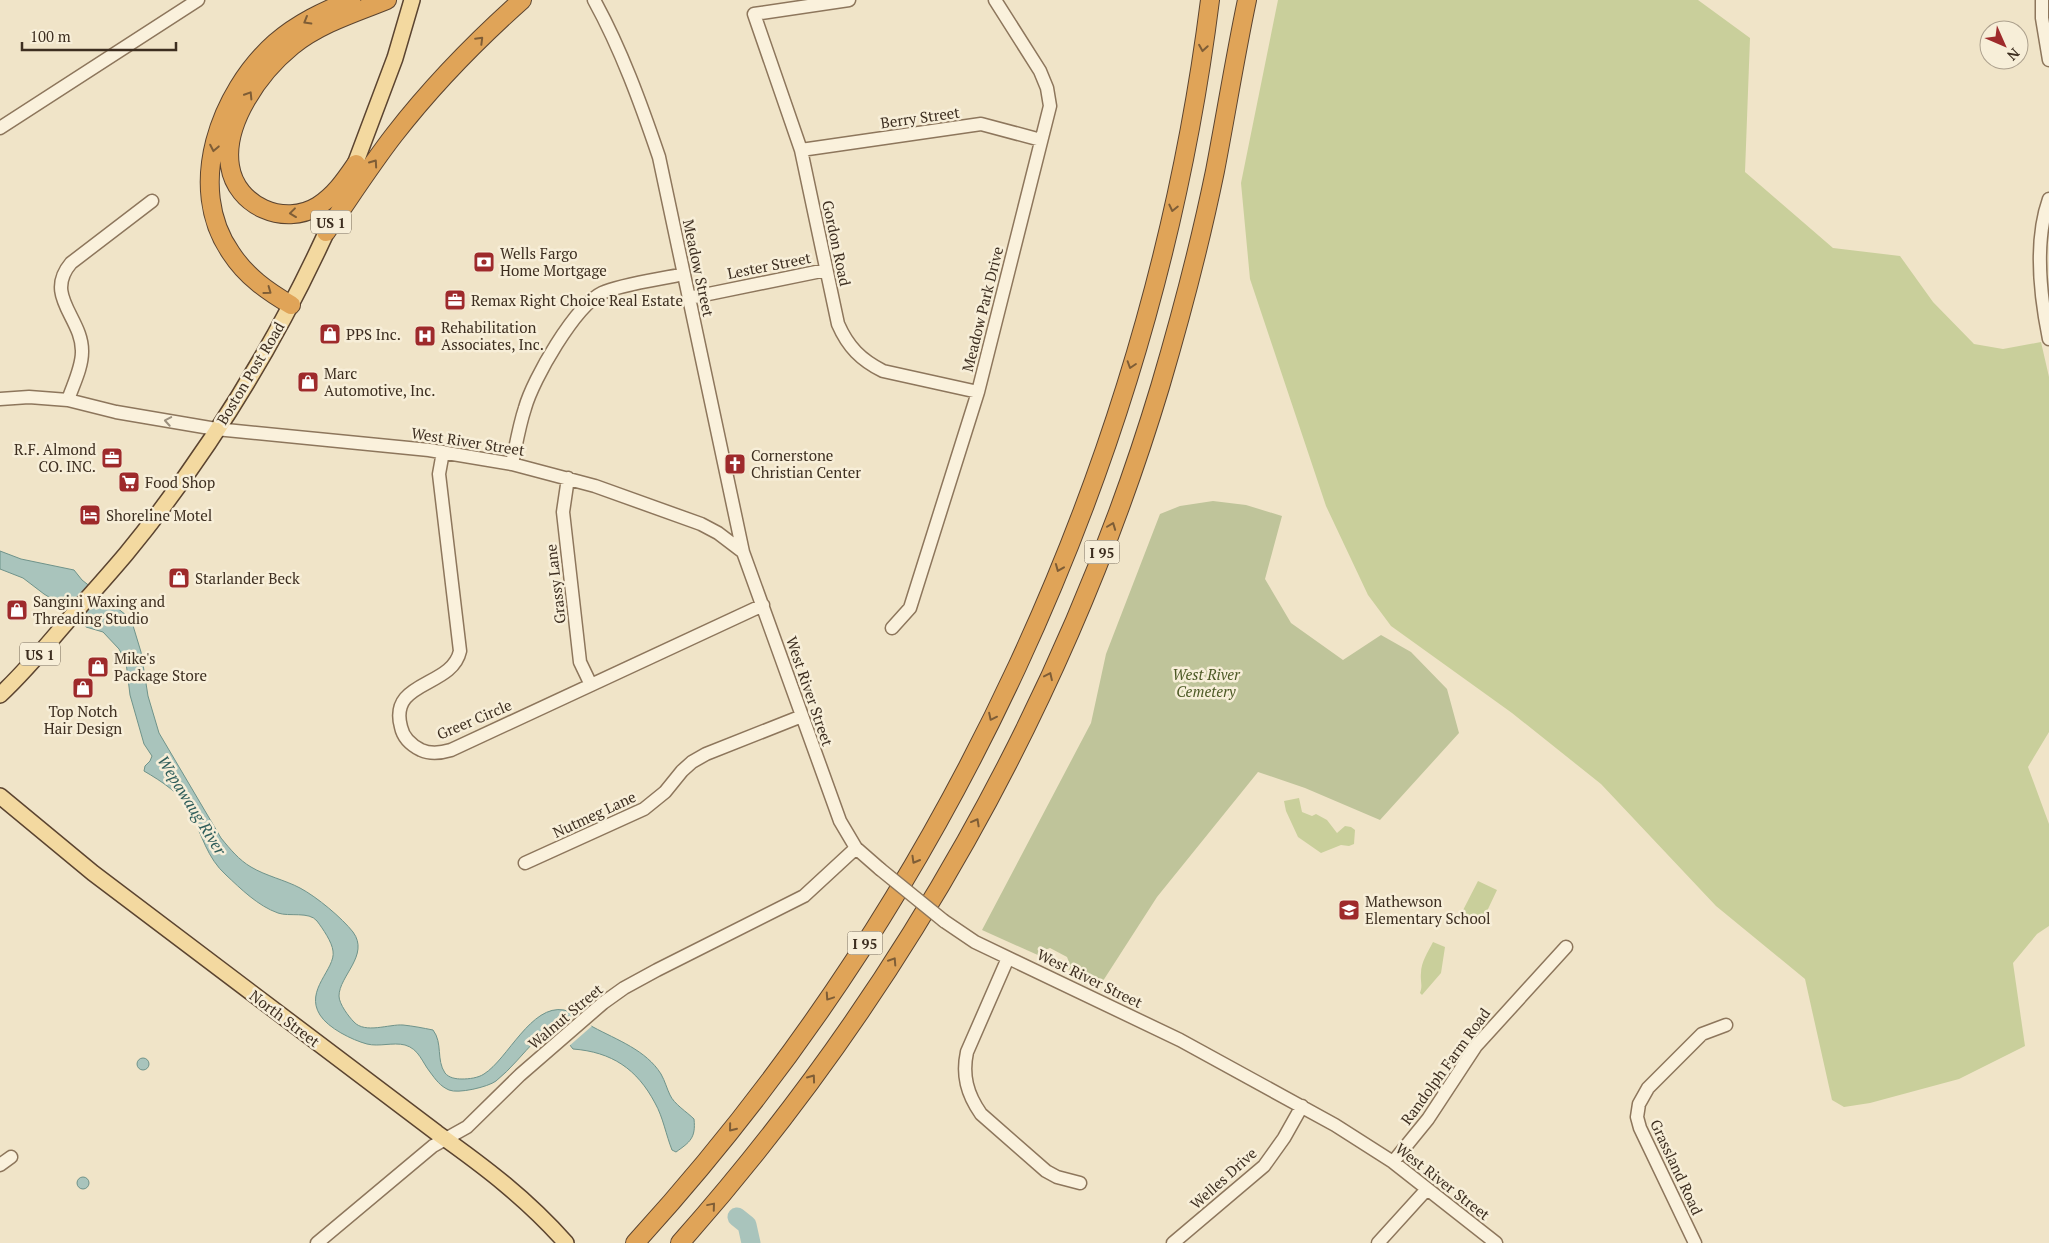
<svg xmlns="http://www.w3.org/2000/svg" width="2049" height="1243" font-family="'PT Serif',serif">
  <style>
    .green { fill: #c9cf9b }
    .cemetery { fill: #bfc49a }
    .water { fill: #a9c4bc; stroke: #6f938a }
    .pier { fill: #f0e4c8 }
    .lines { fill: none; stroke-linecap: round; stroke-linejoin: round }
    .river { stroke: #a9c4bc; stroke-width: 19 }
    .minor-casing { stroke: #8d765c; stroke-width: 15 }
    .major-casing { stroke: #5b4430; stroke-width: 18 }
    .highway-casing { stroke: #5b4430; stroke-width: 20 }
    .minor { stroke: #faf1dc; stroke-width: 12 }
    .major { stroke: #f3d9a0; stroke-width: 15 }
    .highway { stroke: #e0a458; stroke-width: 18 }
    .minor-bridge-casing { stroke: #8d765c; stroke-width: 15; stroke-linecap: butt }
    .minor-bridge { stroke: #faf1dc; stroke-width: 12 }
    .oneway { stroke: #7e5d36 }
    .oneway2 { stroke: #9c907e }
    .labels { text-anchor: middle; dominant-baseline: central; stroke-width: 5; stroke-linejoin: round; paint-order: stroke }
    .shield { fill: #f7eed8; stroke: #756857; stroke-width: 1 }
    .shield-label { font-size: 14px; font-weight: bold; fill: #3d2e20 }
    .street-label { font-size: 15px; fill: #3d2e20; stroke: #f7eed8 }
    .poi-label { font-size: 15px; fill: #3d2e20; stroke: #f7eed8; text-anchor: start }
    .park-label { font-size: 15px; font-style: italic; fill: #4d5a26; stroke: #f7eed8 }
    .water-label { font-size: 16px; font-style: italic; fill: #2f5d5a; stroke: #f7eed8 }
  </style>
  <rect width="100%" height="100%" fill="#f0e4c8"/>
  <path class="green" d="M1278 0H1698L1750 38 1745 172 1833 248 1900 256 1933 302 1974 344 2003 349 2041 342 2049 377V732L2028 767 2049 824V926L2037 934 2013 963 2025 1046 1959 1079 1870 1103 1844 1107 1832 1100 1805 979 1716 906 1601 784 1512 713 1391 626 1368 595 1326 506 1250 279 1241 183Z
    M1299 798 1302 812 1312 816 1316 814 1327 820 1337 833 1345 826 1351 827 1355 830 1354 844 1349 846 1341 845 1321 853 1298 837 1286 811 1284 801Z
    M1478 881 1497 890 1480 926 1460 916Z
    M1433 942 1445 947 1441 973 1422 995 1420 993C1423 985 1420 981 1421 973 1421 962 1428 952 1433 942Z"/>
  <path class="cemetery" d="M1213 501 1246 505 1282 516 1265 579 1291 623 1343 660 1381 635 1411 652 1447 689 1459 733 1380 820 1305 788 1258 772 1157 897 1101 984 1068 969 1069 962 1067 957 1050 948 1045 950 1040 956 982 930 1091 723 1106 654 1160 514 1180 506Z"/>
  <path class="water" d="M0 551 21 559 74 570 82 580 131 619 141 652 148 696 159 733 221 838C230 849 239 860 251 867 266 876 285 880 300 888 317 897 342 918 353 932 370 955 339 976 339 996 339 1004 349 1017 354 1022 365 1034 389 1024 403 1025 413 1026 423 1028 433 1030 443 1043 436 1060 445 1073 449 1078 456 1079 462 1079 469 1079 478 1078 484 1074 508 1059 531 1004 564 1010 572 1012 585 1023 593 1027 617 1040 646 1050 661 1074 665 1081 667 1089 670 1095 674 1104 687 1112 694 1119 696 1138 690 1142 676 1152L672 1150C666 1135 663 1117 655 1103 637 1069 612 1052 573 1049L558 1030C547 1030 541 1031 536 1040 523 1053 511 1069 496 1081 488 1087 458 1094 449 1090 440 1086 436 1080 430 1072 422 1062 419 1049 405 1045 393 1042 379 1047 367 1044 352 1040 328 1028 320 1015 304 990 336 969 333 951 332 942 323 929 317 921 309 911 289 917 278 913 258 906 241 889 226 875 207 858 202 835 191 813 182 794 161 781 144 771L145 766 150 761 152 756 144 744 130 695 126 662 119 649 103 632 86 627 62 605 44 594 23 578 0 569Z
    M137 1064a6 6 0 1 1 12 0a6 6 0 1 1-12 0Z
    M77 1183a6 6 0 1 1 12 0a6 6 0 1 1-12 0Z"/>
  <path class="pier" d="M575 1015 592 1026 568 1047 556 1032Z"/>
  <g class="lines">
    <path class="river" d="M737 1217 747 1225 751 1243"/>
    <g class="minor-casing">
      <path id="minor" d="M594 0C621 49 641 104 659 157L743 552 840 821 856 848 880 869
        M849 0 754 14 801 150 838 324C848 347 861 360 883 371L978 392
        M2042 0V18L2049 60
        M0 128 198 0
        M801 150 981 124 1041 140
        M2049 199C2034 241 2040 295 2049 339
        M689 298 826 270
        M0 399 29 397 68 400 116 412 216 429 429 450 512 464 595 486 701 524 718 533 743 552
        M68 400C73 385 82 368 82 352 83 318 43 296 71 263L152 201
        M443 452 439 474 460 651C452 688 388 680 401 727 403 737 411 745 421 750 430 754 441 753 451 750L763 605
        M512 464C516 445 519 426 525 408 533 379 575 306 602 293 621 284 662 279 684 274
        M568 478 563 512 580 662 591 685
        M892 628 910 608 978 392 1050 106 1047 88 1040 71 995 0
        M525 863 644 809 665 792 682 771 692 762 706 754 802 716
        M944 921 975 942 1180 1040 1335 1125 1393 1162 1496 1243
        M1008 958 967 1052C962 1075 967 1094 981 1114L1046 1171 1057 1177 1080 1183
        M1393 1162 1428 1119 1476 1046 1566 947
        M0 1165 11 1157
        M317 1243 433 1146 467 1127 520 1075 603 1003 624 988 657 970 804 896 856 848
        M1173 1243 1264 1166 1284 1138 1302 1106
        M1378 1243 1427 1189
        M1695 1243 1640 1128 1637 1117 1639 1104 1648 1088 1702 1034 1726 1025"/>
    </g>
    <g class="major-casing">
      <path id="major" d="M351 175 395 58 412 0
        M0 695C28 669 51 640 76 611 93 592 110 573 126 554 209 453 278 340 331 222
        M0 796 93 873 437 1133C485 1167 527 1199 566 1243"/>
    </g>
    <g class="highway-casing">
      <path id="highway" d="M356 164C345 180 335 195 318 206 284 227 236 206 230 166 223 123 260 72 292 46 319 24 354 13 387 0
        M326 232C349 199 370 166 394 135 432 86 476 41 522 0
        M291 305C267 291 246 276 231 253 185 187 220 92 275 43 298 23 324 11 351 0
        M635 1243C947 901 1152 459 1210 0
        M680 1243C898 997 1065 702 1160 387 1181 316 1200 244 1215 171 1226 114 1235 57 1247 0"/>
    </g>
    <use href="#minor" class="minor"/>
    <use href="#major" class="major"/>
    <use href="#highway" class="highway"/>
    <g class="minor-bridge-casing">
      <path id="minor-bridge" d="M880 869 944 921"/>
    </g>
    <use href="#minor-bridge" class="minor-bridge"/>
  </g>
  <defs><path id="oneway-chevron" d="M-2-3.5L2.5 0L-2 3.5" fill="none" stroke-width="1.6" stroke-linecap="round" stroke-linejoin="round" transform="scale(1.25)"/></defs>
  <g class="oneway">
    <use href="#oneway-chevron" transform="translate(307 21) rotate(150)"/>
    <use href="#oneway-chevron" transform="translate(480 40) rotate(-45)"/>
    <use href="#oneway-chevron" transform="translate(1203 48) rotate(99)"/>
    <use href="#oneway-chevron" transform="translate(249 95) rotate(-58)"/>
    <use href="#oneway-chevron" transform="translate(214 148) rotate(101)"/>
    <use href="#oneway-chevron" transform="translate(374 163) rotate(-55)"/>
    <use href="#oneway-chevron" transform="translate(1173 208) rotate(103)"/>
    <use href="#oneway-chevron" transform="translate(293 213) rotate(173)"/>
    <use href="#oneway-chevron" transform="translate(268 291) rotate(36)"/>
    <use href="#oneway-chevron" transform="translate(1131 365) rotate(108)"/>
    <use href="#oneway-chevron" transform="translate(1112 526) rotate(-69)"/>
    <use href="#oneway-chevron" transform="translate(1059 568) rotate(112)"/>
    <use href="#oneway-chevron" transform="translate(1049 676) rotate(-65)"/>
    <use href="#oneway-chevron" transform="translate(992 717) rotate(116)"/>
    <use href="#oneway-chevron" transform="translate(976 822) rotate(-61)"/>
    <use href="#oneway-chevron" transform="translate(915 860) rotate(120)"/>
    <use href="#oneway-chevron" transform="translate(893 961) rotate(-57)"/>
    <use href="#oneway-chevron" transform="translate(829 997) rotate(124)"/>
    <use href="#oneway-chevron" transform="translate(812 1078) rotate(-54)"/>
    <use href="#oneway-chevron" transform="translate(732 1128) rotate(129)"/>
    <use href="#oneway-chevron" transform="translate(712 1206) rotate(-50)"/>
  </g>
  <use class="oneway2" href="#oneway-chevron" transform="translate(168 421) rotate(-170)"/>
  <defs>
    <g id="bank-square" transform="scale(1.125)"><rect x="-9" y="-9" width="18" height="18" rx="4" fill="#9e2a2b" stroke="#f7eed8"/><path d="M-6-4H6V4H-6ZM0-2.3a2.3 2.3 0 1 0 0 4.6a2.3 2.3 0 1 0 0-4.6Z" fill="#fff"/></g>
    <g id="office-square" transform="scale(1.125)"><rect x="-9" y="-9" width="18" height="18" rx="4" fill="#9e2a2b" stroke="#f7eed8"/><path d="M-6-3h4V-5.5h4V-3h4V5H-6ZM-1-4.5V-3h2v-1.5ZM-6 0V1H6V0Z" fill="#fff"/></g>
    <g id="shop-square" transform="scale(1.125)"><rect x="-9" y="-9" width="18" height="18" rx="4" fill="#9e2a2b" stroke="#f7eed8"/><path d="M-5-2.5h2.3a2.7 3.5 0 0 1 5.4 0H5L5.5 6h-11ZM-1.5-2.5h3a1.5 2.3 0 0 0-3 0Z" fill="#fff"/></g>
    <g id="hospital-square" transform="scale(1.125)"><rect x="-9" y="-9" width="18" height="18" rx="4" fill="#9e2a2b" stroke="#f7eed8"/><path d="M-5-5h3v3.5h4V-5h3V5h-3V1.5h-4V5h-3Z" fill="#fff"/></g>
    <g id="church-square" transform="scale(1.125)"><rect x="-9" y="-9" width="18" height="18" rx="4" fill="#9e2a2b" stroke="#f7eed8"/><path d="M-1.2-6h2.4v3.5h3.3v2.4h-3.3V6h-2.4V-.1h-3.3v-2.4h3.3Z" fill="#fff"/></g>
    <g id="supermarket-square" transform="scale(1.125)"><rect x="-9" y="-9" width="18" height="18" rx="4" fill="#9e2a2b" stroke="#f7eed8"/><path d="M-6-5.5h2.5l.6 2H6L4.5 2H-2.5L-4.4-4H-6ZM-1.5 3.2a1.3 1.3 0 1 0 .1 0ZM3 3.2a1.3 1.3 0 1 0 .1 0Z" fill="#fff"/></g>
    <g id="hotel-square" transform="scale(1.125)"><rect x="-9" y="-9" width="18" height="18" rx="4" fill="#9e2a2b" stroke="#f7eed8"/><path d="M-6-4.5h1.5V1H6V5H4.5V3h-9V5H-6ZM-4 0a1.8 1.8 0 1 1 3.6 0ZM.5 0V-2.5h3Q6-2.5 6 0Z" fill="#fff"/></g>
    <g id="school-square" transform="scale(1.125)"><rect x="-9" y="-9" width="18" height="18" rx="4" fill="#9e2a2b" stroke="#f7eed8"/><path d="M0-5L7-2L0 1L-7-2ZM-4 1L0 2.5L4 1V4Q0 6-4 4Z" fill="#fff"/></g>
  </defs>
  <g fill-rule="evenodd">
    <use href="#bank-square" x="484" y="262"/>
    <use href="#office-square" x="455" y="300"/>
    <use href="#shop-square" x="330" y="334"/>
    <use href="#hospital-square" x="425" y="336"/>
    <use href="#shop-square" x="308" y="382"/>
    <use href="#office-square" x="112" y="458"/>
    <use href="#church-square" x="735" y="464"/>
    <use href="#supermarket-square" x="129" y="482"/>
    <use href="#hotel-square" x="90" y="515"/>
    <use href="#shop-square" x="179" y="578"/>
    <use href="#shop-square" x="17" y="610"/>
    <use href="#shop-square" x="98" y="667"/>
    <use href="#shop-square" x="83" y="688"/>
    <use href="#school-square" x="1349" y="910"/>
  </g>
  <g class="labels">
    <g class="shield">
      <rect x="311" y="210.5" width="40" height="23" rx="4"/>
      <rect x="1084.5" y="540.5" width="35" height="23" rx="4"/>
      <rect x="20" y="642.5" width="40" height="23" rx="4"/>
      <rect x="847.5" y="931.5" width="35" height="23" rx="4"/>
    </g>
    <g class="shield-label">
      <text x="331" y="222">US 1</text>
      <text x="1102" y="552">I 95</text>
      <text x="40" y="654">US 1</text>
      <text x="865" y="943">I 95</text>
    </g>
    <g class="street-label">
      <text transform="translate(920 117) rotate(-8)">Berry Street</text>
      <text transform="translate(837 243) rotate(78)">Gordon Road</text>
      <text transform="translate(769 265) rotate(-11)">Lester Street</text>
      <text transform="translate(699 268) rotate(78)">Meadow Street</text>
      <text transform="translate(982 309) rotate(-76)">Meadow Park Drive</text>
      <text transform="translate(250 373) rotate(-59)">Boston Post Road</text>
      <text transform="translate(468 441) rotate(9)">West River Street</text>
      <text transform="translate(555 584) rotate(-97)">Grassy Lane</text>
      <text transform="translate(810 691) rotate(71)">West River Street</text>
      <text transform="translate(474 719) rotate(-23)">Greer Circle</text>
      <text transform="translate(594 814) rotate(-25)">Nutmeg Lane</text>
      <text transform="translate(1090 978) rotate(26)">West River Street</text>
      <text transform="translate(565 1016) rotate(-40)">Walnut Street</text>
      <text transform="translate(285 1018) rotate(37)">North Street</text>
      <text transform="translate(1445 1066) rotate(-54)">Randolph Farm Road</text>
      <text transform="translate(1677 1167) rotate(65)">Grassland Road</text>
      <text transform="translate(1223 1178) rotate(-42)">Welles Drive</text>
      <text transform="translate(1443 1181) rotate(38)">West River Street</text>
    </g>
    <g class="poi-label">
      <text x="500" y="253">Wells Fargo<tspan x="500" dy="17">Home Mortgage</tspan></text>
      <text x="471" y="300">Remax Right Choice Real Estate</text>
      <text x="441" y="327">Rehabilitation<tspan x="441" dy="17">Associates, Inc.</tspan></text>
      <text x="346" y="334">PPS Inc.</text>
      <text x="324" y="373">Marc<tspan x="324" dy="17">Automotive, Inc.</tspan></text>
      <text x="96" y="449" text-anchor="end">R.F. Almond<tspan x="96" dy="17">CO. INC.</tspan></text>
      <text x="751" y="455">Cornerstone<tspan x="751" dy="17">Christian Center</tspan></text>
      <text x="145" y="482">Food Shop</text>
      <text x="106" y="515">Shoreline Motel</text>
      <text x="195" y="578">Starlander Beck</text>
      <text x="33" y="601">Sangini Waxing and<tspan x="33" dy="17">Threading Studio</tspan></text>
      <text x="114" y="658">Mike's<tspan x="114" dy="17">Package Store</tspan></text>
      <text x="83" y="711" text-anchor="middle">Top Notch<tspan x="83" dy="17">Hair Design</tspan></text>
      <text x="1365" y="901">Mathewson<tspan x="1365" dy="17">Elementary School</tspan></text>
    </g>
    <g class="park-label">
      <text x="1206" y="674">West River<tspan x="1206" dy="17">Cemetery</tspan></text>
    </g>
    <g class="water-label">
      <text transform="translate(192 805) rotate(58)">Wepawaug River</text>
    </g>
  </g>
  <g transform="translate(2004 45) rotate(135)"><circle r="24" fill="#f7eed8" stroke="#ada18e"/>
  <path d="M0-4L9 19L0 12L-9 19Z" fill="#9e2a2b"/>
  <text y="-8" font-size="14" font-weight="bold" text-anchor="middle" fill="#3d2e20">N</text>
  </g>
  <path d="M22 42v8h154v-8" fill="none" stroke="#3d2e20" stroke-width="2.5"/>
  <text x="30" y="42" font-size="15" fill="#3d2e20" stroke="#f7eed8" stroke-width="4" paint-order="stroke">100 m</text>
</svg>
